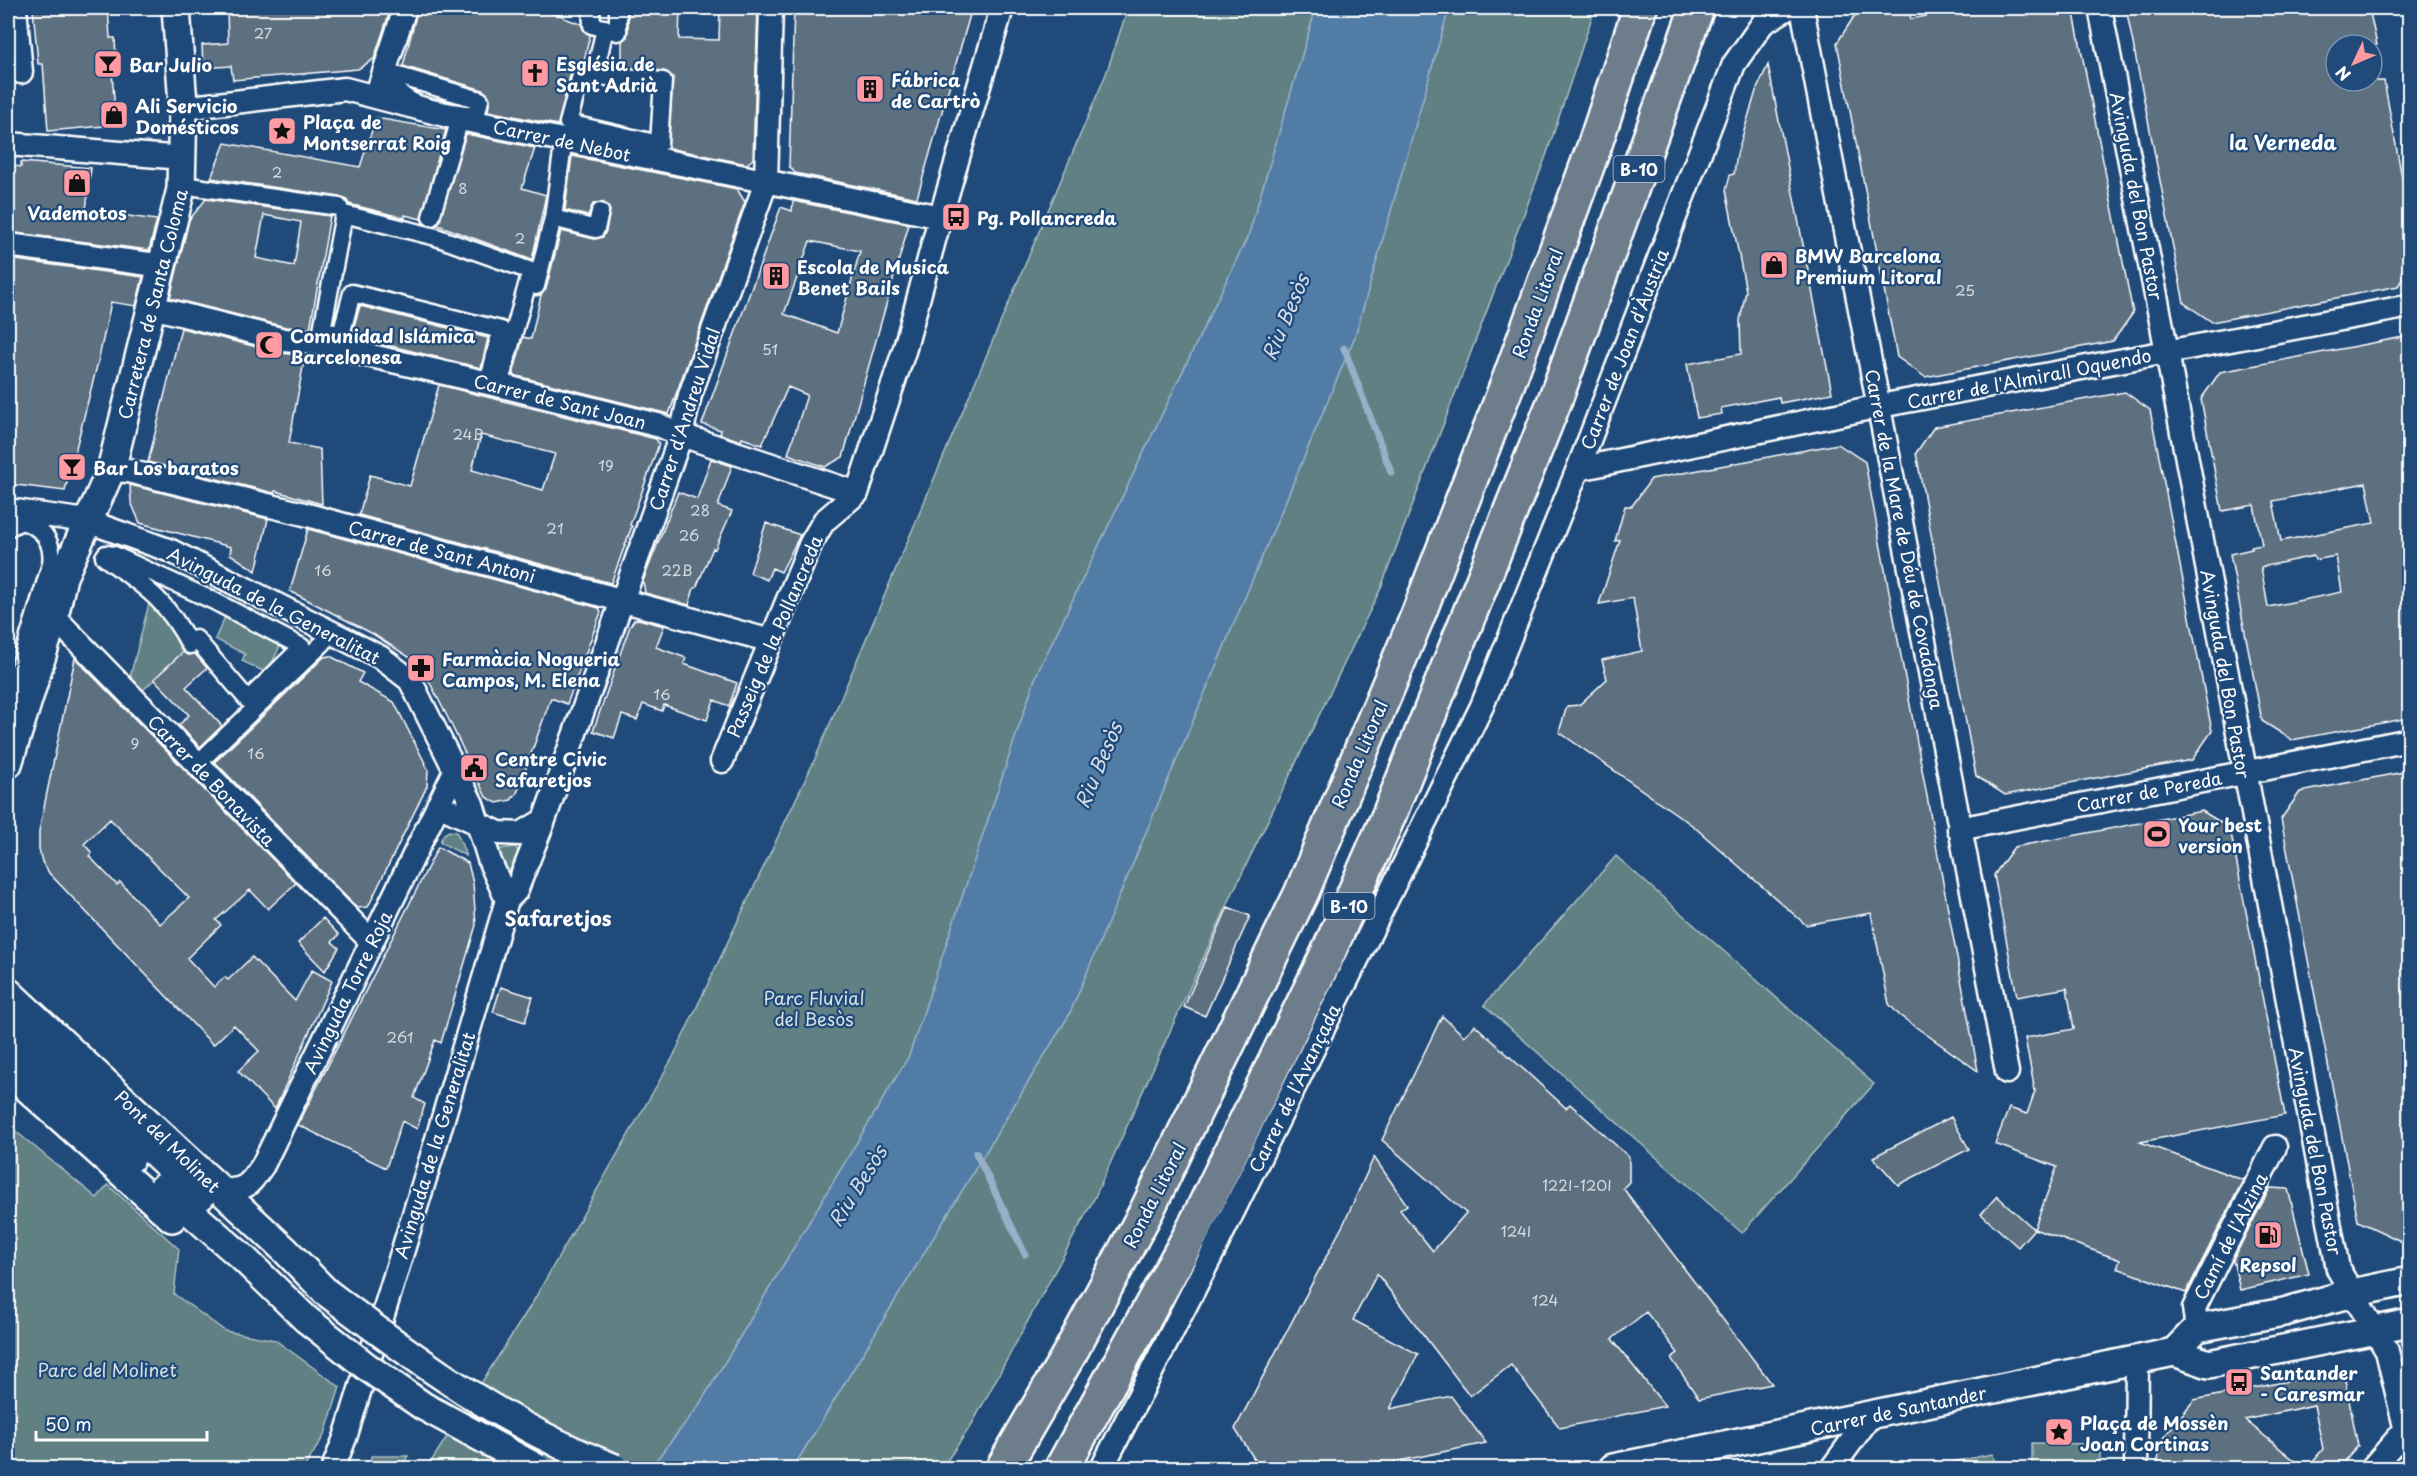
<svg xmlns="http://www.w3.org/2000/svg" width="2417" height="1476" font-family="'Playpen Sans',sans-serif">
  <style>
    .green { fill: #608084; stroke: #b0c0c2; stroke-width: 1.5 }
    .water { fill: #517ba6; stroke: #97b0ca; stroke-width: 1.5 }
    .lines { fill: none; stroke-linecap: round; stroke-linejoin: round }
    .stream { stroke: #97b0ca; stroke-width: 7 }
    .building { fill: #5d707f; stroke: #fff; stroke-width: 1.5; fill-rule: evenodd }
    .pedestrian-casing { stroke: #fff; stroke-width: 21 }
    .minor-casing { stroke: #fff; stroke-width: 27 }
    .tertiary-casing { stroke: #fff; stroke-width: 32 }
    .trunk-casing { stroke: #fff; stroke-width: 38 }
    .pedestrian { stroke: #1f4a7a; stroke-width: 16 }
    .minor { stroke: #1f4a7a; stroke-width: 22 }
    .tertiary { stroke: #1f4a7a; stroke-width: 27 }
    .trunk { stroke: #6d7d8c; stroke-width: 33 }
    .tertiary-bridge-casing { stroke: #fff; stroke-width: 32; stroke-linecap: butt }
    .tertiary-bridge { stroke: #1f4a7a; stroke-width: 27 }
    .labels { text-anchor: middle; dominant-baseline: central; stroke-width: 4.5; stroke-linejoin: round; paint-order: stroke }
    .number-label { font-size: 15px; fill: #d6dbdf }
    .shield { fill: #1f4a7a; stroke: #bcc9d7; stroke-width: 1.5 }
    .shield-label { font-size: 16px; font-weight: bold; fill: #fff }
    .poi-label { font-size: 18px; font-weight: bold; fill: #fff; stroke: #1f4a7a; text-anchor: start }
    .street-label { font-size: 18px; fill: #fff; stroke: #1f4a7a }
    .park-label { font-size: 18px; fill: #d7dfe0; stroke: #1f4a7a }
    .neighbourhood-label { font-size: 20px; font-weight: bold; fill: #fff; stroke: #1f4a7a }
    .water-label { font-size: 20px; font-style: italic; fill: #d4dee9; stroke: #1f4a7a }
  </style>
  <rect width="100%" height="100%" fill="#1f4a7a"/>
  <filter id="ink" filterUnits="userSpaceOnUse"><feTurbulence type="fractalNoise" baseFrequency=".0167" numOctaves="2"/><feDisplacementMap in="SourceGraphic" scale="12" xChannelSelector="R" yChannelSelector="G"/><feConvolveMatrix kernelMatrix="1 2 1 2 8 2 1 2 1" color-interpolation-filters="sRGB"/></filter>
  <g filter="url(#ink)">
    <path class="green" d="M1128 8H1316L1249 234 1036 676 909 1056 698 1407 650 1468H427L531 1305 673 1057 815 759 1106 74Z
      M1449 8H1595L1546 156 1380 590 1235 888 1094 1199 972 1424 942 1468H793L1069 1015 1355 336Z
      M152 592 190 646 140 693 129 681Z
      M225 617 281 644 267 673 242 661 245 654 215 639Z
      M449 831 456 832 458 835 466 856 440 842 444 834Z
      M515 847 518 851 517 858 505 877 497 852 500 849Z
      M1616 856 1874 1084 1742 1233 1484 1005Z
      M8 1125 97 1198 108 1185 179 1249 174 1294 225 1331 275 1340 340 1387 325 1434 304 1468H8Z
      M2032 1443 2100 1444V1468H2032Z
      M1993 1454 1996 1468H1922L1992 1454Z
      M371 1456H408L400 1468H370Z"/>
    <path class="water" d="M1316 8H1449L1355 336 1069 1015 793 1468H650L698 1407 909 1056 1036 676 1249 234Z"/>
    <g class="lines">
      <path class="stream" d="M1344 348 1391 472
        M976 1153 1025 1254"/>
    </g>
    <path class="building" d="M33 8H108L110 38H115L116 59H111L116 125 48 131 43 64H38Z
      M227 8H391L374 59 358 69 233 80 231 66 203 68 202 45 228 43Z
      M418 8H530L564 16V18L581 24 584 31 590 35 583 65 577 66 571 72 558 125 488 111 490 98 483 90 403 66Z
      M628 8H680L679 39 719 40 720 8H758L753 159 747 164 668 148 673 77 664 71 622 67V41L627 37 628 32Z
      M794 8H972L917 198 795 173 789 166Z
      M1895 8H1908L1911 19 1969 8H2073L2133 313 2113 341 1925 377 1897 357 1837 43 1855 15Z
      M2126 8H2369L2377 45H2336V81H2384L2409 215V268L2398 286 2212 322 2184 303Z
      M1768 65 1832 393 1780 403 1779 397 1721 408 1722 414 1697 418 1687 364 1741 354 1740 320 1746 291 1726 190 1730 175 1734 174 1737 154 1756 91Z
      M376 118 446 130 421 219 405 215V218L349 204 346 199 340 197 211 178 225 143 360 167Z
      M466 134 535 148 522 188 546 195 532 260 438 225Z
      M572 156 737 189 745 202 669 414 513 375 523 337 531 339 541 295 546 289 561 231 594 239 603 237 606 231 610 210 603 202 593 204 588 216 565 210Z
      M21 162 91 168 86 210 157 220 149 250 8 232V165L21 167Z
      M206 199 330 216 310 329 286 327 170 298 189 220ZM264 215 301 222 294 266 256 258Z
      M793 201 909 224 843 457 825 467 788 454 807 395 788 387 762 445 742 438 741 441 720 434 721 430 702 424 781 207 792 211ZM810 241 860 251 837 333 784 314Z
      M8 259 143 277 136 306 111 302 99 358 65 491 8 484Z
      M360 306 488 338 481 368 351 336Z
      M181 328 281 353 305 356 289 443 320 449 322 504 275 491 274 493 148 462Z
      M2409 336V718L2292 740 2262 721 2230 554 2252 549 2251 547 2262 545 2254 505 2222 511 2201 399 2220 372ZM2366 483 2374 523 2281 541 2273 501ZM2314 556 2315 560 2336 556 2342 592 2268 607 2261 567Z
      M439 385 656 439 659 444 630 525 632 526 611 583 359 515 370 475 410 486ZM481 435 555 454 543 490 472 470Z
      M2125 392 2150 410 2212 731 2192 760 2005 795 1976 776 1916 453 1934 427Z
      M1838 444 1865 462 1978 1071 1899 1015 1889 1004 1871 913 1806 925 1692 825 1559 732 1567 706 1579 705 1607 679 1602 660 1642 651 1633 598 1599 604 1620 540 1615 541 1625 506H1632L1651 479Z
      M711 459 732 466 718 506 732 511 715 549 713 548 696 588H694L689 605 645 593 643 581 678 492 697 499Z
      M130 485 268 519 256 571 230 554 231 547 140 523 131 502Z
      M766 523 800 535 781 572 772 568 767 580 750 573Z
      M308 529 599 608 601 612 567 704 551 698 517 793 511 800 497 803 486 797 449 720 429 681 423 675 424 671 412 659 373 634 290 591Z
      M638 619 664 626 656 647 686 658 684 664 737 683 729 706 714 700 707 720 664 705 662 711 643 704 637 720 622 715 614 738 593 731 630 626 634 620Z
      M183 652 188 655 195 654 207 668 186 687 222 726 200 747 179 725 189 715 154 679Z
      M330 656 363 673 358 682 394 702 428 769 427 786 368 907 357 908 215 762 324 657Z
      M75 658 296 883 268 909 250 890 216 920 221 925 187 958 214 987 225 977 228 980 252 957 295 1001 312 970 332 981 275 1109 238 1071 259 1051 234 1025 213 1045 49 873 42 862 39 849V831ZM110 819 189 898 160 924 120 882 117 885 89 856 92 853 84 844Z
      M2409 771V1245L2358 1221 2281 819 2300 792Z
      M2202 811 2230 828 2285 1115 2140 1142 2243 1180 2186 1293 2117 1268 2120 1260 2034 1229 2057 1167 1995 1144 2009 1108 2027 1114 2035 1091 2025 1038 2074 1029 2067 988 2017 997 1994 875 2014 847Z
      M438 847 468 863 473 883 476 925 441 1043 435 1040 414 1098 425 1104 417 1129 402 1121 386 1168 298 1125Z
      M1228 907 1250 916 1205 1016 1184 1007Z
      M323 918 339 935 332 942 339 948 325 971 298 943Z
      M501 987 533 997 525 1022 493 1012Z
      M1442 1016 1464 1036 1475 1025 1566 1108 1570 1104 1629 1157V1182L1623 1188 1772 1384 1699 1399 1671 1358 1678 1353 1646 1312 1612 1339 1665 1406 1560 1428 1511 1365 1470 1396 1377 1274 1353 1320 1418 1354 1390 1409 1451 1396 1486 1443 1365 1468H1260L1235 1429 1344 1223 1374 1157 1407 1205 1400 1210 1433 1251 1466 1213 1382 1140Z
      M1951 1117 1969 1149 1898 1185 1873 1157Z
      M2270 1188 2288 1189 2309 1274 2240 1290 2233 1260Z
      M1997 1196 2034 1229 2018 1247 1981 1214Z
      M2343 1370 2358 1446 2339 1468H2307L2323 1449 2314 1405 2245 1420 2304 1468H2158L2159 1443 2194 1400Z"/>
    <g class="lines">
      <g class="pedestrian-casing">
        <path id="pedestrian" d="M591 8 592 25 618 32V8
          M392 74 480 100 476 116C448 110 394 110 392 74Z
          M581 75 663 81 659 144 568 123Z
          M594 77 605 28
          M182 185 339 207
          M344 214 436 237 531 271 502 375 491 372 501 330 352 293 341 335 322 330Z
          M431 217 460 119
          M553 218 596 229 600 212
          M536 286 553 218 563 145
          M8 528 21 521C43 526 54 543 51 564L8 705
          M106 554 114 555 214 601 302 647 248 700 196 639 190 645C165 598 145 587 104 557Z
          M197 764 323 643"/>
      </g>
      <g class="minor-casing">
        <path id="minor" d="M15 8 21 72
          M1802 8 2007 1072
          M2100 8 2167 352 2338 1269 2387 1351 2410 1448
          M376 97 405 8
          M183 108 345 89 460 119 941 217
          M8 144 183 158
          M8 245 164 266
          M152 307 284 340 315 343 510 388 661 426 681 435 857 493
          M1578 469 1880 406 2410 306
          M111 470 128 471 304 514 771 641
          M8 510 87 521 171 551 380 657 410 680 472 804 490 862 507 900 434 1149 345 1438 333 1468
          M54 617 372 942
          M722 761 811 543 824 521 857 493 905 348 939 222 1002 8
          M438 805 499 833 521 834 544 820
          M1959 829 2410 740
          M507 900 516 891 544 820 681 435 690 395 766 182 771 8
          M221 1191C247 1190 248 1186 263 1165L455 771
          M2197 1328 2194 1308 2275 1147
          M1102 1468 1213 1252 1482 706 1578 469 1734 64 1763 23 1788 8
          M1832 1468 1870 1416
          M2136 1468 2137 1359
          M2372 1468 2405 1430"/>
      </g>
      <g class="tertiary-casing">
        <path id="tertiary" d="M8 764 54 617 63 577 111 470 181 189 183 104 176 8
          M8 992 285 1250 326 1292
          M8 1021 67 1072 201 1196
          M20 1055 131 1158
          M8 1071 172 1218
          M163 1188 242 1257 306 1319
          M2174 1352 2197 1328 2284 1312 2352 1293 2410 1281
          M1613 1468 2174 1352 2209 1364 2410 1323"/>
      </g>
      <g class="trunk-casing">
        <path id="trunk" d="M1003 1468 1071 1351 1147 1210 1301 894 1418 615 1509 380 1594 147 1640 8
          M1062 1468 1192 1232 1328 953 1389 815 1555 400 1697 8"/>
      </g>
      <use href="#pedestrian" class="pedestrian"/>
      <use href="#minor" class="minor"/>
      <use href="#tertiary" class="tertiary"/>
      <use href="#trunk" class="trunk"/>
      <g class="tertiary-bridge-casing">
        <path id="tertiary-bridge" d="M326 1292C417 1361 507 1427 615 1468
          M306 1319 367 1367 423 1406 537 1468"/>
      </g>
      <use href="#tertiary-bridge" class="tertiary-bridge"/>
    </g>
  </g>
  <defs>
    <g id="bar-square" transform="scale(1.5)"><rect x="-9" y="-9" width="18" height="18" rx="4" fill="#ff9aa2" stroke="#1f4a7a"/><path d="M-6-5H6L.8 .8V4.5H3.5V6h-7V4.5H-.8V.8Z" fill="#111"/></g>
    <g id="church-square" transform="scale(1.5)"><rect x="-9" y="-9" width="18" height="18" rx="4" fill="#ff9aa2" stroke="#1f4a7a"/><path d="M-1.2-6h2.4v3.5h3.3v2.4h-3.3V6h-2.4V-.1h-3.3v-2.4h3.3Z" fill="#111"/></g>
    <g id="building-square" transform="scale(1.5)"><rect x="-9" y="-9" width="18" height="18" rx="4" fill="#ff9aa2" stroke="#1f4a7a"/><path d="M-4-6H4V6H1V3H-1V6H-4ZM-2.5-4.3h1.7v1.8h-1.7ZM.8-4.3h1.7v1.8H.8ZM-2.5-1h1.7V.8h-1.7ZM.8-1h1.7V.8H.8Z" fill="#111"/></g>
    <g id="shop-square" transform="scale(1.5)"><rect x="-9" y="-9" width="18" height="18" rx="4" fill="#ff9aa2" stroke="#1f4a7a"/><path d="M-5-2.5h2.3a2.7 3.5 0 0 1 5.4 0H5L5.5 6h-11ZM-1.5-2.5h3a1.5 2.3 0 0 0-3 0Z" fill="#111"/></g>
    <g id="sight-square" transform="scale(1.5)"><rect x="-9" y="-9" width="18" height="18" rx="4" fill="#ff9aa2" stroke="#1f4a7a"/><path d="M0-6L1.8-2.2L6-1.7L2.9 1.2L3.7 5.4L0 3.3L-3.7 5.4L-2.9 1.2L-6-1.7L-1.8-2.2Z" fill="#111"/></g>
    <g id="bus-square" transform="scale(1.5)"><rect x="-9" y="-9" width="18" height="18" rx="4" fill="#ff9aa2" stroke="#1f4a7a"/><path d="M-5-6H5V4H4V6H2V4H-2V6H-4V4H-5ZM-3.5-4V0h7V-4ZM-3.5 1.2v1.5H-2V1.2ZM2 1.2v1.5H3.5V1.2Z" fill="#111"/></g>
    <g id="mosque-square" transform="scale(1.5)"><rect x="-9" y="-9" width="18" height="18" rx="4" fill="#ff9aa2" stroke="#1f4a7a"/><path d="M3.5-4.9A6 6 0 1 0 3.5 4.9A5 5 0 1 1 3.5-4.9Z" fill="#111"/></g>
    <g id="pharmacy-square" transform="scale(1.5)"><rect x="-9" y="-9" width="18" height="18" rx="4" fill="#ff9aa2" stroke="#1f4a7a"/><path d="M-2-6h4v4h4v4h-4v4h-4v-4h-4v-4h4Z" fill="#111"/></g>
    <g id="civic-square" transform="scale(1.5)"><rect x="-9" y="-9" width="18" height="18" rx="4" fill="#ff9aa2" stroke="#1f4a7a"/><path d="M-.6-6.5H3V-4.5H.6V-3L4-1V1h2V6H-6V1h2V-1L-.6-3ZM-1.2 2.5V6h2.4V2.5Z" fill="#111"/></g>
    <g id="stadium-square" transform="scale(1.5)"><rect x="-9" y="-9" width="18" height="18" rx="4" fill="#ff9aa2" stroke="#1f4a7a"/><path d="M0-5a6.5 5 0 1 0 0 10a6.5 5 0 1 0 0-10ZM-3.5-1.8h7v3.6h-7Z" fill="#111"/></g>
    <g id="fuel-square" transform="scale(1.5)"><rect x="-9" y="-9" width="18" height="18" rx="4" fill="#ff9aa2" stroke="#1f4a7a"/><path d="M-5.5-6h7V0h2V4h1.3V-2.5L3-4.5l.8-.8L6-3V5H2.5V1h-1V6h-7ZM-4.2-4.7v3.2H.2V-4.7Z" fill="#111"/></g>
  </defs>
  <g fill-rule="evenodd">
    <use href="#bar-square" x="108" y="64"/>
    <use href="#church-square" x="535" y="73"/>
    <use href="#building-square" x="870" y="89"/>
    <use href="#shop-square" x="114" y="115"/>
    <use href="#sight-square" x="282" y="131"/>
    <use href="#shop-square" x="77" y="183"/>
    <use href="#bus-square" x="956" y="217"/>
    <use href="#shop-square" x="1774" y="265"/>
    <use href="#building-square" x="776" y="276"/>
    <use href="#mosque-square" x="269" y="345"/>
    <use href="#bar-square" x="72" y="467"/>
    <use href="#pharmacy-square" x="421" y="668"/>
    <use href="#civic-square" x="474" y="768"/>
    <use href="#stadium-square" x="2157" y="834"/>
    <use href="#fuel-square" x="2268" y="1235"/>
    <use href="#bus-square" x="2239" y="1382"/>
    <use href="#sight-square" x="2059" y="1432"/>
  </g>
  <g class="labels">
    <g class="number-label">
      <text x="263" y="32">27</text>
      <text x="277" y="171">2</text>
      <text x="463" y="187">8</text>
      <text x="520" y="237">2</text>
      <text x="1965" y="289">25</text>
      <text x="770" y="348">51</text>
      <text x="468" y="433">24B</text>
      <text x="606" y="464">19</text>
      <text x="700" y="509">28</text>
      <text x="555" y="527">21</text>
      <text x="689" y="534">26</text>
      <text x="323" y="569">16</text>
      <text x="677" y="569">22B</text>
      <text x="662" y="693">16</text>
      <text x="135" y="742">9</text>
      <text x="256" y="752">16</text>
      <text x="400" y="1036">261</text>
      <text x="1577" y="1184">122I-120I</text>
      <text x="1516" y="1230">124I</text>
      <text x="1545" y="1299">124</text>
    </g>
    <g class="shield">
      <rect x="1613.5" y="156" width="51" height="26" rx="4.5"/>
      <rect x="1323.5" y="893" width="51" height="26" rx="4.5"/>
    </g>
    <g class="shield-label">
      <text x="1639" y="169">B-10</text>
      <text x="1349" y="906">B-10</text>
    </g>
    <g class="poi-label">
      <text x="556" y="63">Església de<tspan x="556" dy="21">Sant Adrià</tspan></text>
      <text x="129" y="64">Bar Julio</text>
      <text x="891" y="79">Fábrica<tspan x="891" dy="21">de Cartrò</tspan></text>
      <text x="135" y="105">Ali Servicio<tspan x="135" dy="21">Domésticos</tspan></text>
      <text x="303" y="121">Plaça de<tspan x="303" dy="21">Montserrat Roig</tspan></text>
      <text x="77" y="212" text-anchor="middle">Vademotos</text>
      <text x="977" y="217">Pg. Pollancreda</text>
      <text x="1795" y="255">BMW Barcelona<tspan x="1795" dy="21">Premium Litoral</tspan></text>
      <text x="797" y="266">Escola de Musica<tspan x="797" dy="21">Benet Bails</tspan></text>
      <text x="290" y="335">Comunidad Islámica<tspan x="290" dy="21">Barcelonesa</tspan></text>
      <text x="93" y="467">Bar Los baratos</text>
      <text x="442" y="658">Farmàcia Nogueria<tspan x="442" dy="21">Campos, M. Elena</tspan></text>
      <text x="495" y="758">Centre Civic<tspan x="495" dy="21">Safaretjos</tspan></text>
      <text x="2178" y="824">Your best<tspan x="2178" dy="21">version</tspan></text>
      <text x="2268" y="1264" text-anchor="middle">Repsol</text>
      <text x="2260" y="1372">Santander<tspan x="2260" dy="21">- Caresmar</tspan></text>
      <text x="2080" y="1422">Plaça de Mossèn<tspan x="2080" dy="21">Joan Cortinas</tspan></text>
    </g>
    <g class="street-label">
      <text transform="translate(562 140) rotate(12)">Carrer de Nebot</text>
      <text transform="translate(2137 196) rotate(79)">Avinguda del Bon Pastor</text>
      <text transform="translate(1537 303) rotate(-70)">Ronda Litoral</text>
      <text transform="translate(152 304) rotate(-76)">Carretera de Santa Coloma</text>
      <text transform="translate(1624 349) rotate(-69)">Carrer de Joan d'Àustria</text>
      <text transform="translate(2029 378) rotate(-11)">Carrer de l'Almirall Oquendo</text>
      <text transform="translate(560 401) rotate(14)">Carrer de Sant Joan</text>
      <text transform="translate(684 419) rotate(-72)">Carrer d'Andreu Vidal</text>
      <text transform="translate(1905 539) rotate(79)">Carrer de la Mare de Déu de Covadonga</text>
      <text transform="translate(442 551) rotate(15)">Carrer de Sant Antoni</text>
      <text transform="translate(274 605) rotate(27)">Avinguda de la Generalitat</text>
      <text transform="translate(774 636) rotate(-67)">Passeig de la Pollancreda</text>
      <text transform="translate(2226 674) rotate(80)">Avinguda del Bon Pastor</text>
      <text transform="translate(1359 754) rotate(-67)">Ronda Litoral</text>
      <text transform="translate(212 780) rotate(46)">Carrer de Bonavista</text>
      <text transform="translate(2149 791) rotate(-11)">Carrer de Pereda</text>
      <text transform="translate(347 992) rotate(-64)">Avinguda Torre Roja</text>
      <text transform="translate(1294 1088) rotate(-64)">Carrer de l'Avançada</text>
      <text transform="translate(168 1141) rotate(44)">Pont del Molinet</text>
      <text transform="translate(434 1145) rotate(-73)">Avinguda de la Generalitat</text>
      <text transform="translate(2316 1151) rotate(79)">Avinguda del Bon Pastor</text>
      <text transform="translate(1154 1195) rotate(-63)">Ronda Litoral</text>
      <text transform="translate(2230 1236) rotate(-63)">Camí de l'Alzina</text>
      <text transform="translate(1898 1410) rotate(-12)">Carrer de Santander</text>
    </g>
    <g class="park-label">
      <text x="814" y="997">Parc Fluvial<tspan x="814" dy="21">del Besòs</tspan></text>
      <text x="107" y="1369">Parc del Molinet</text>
    </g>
    <g class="neighbourhood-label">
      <text x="2283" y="142">la Verneda</text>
      <text x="558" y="918">Safaretjos</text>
    </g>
    <g class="water-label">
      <text transform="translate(1285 317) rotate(-67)">Riu Besòs</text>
      <text transform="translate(1098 765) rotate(-67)">Riu Besòs</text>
      <text transform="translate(857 1186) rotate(-58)">Riu Besòs</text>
    </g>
  </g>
  <rect width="2417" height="1476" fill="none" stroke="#1f4a7a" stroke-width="30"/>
  <rect x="15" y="15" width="2387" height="1446" fill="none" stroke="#fff" stroke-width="2" filter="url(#ink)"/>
  <g transform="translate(2354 63) rotate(226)"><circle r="28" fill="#1f4a7a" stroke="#7992af" stroke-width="1.5"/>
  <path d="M0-4.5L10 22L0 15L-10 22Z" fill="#ff9aa2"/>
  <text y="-9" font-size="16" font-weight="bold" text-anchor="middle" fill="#ffffff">N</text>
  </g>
  <path d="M36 1431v9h171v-9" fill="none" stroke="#ffffff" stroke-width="3"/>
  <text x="45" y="1431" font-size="18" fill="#ffffff" stroke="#1f4a7a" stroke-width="4.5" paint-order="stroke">50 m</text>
</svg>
